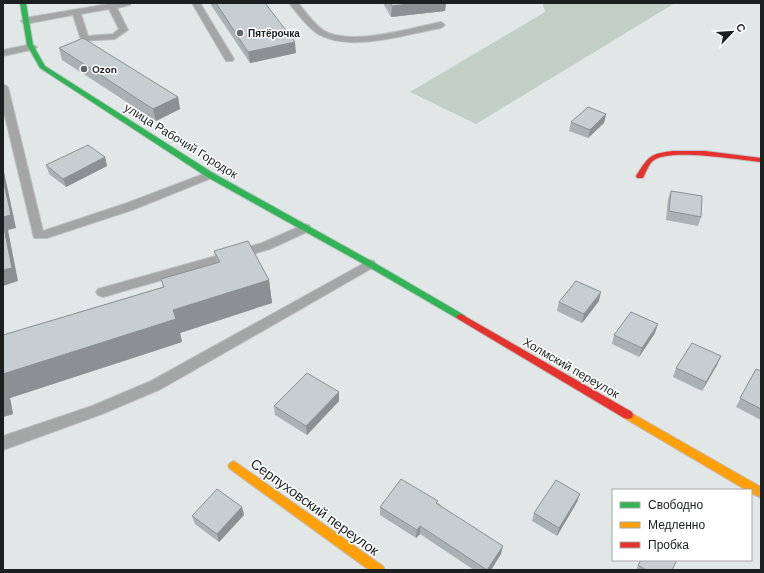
<svg xmlns="http://www.w3.org/2000/svg" width="764" height="573" font-family="'DM Sans',sans-serif">
  <style>
    .green { fill: #c1cfc6 }
    .lines { fill: none; stroke-linecap: round; stroke-linejoin: round }
    .lane-casing { stroke: #bec1c1; stroke-width: 2 }
    .fast-casing { stroke: #bec1c1; stroke-width: 2 }
    .slow-casing { stroke: #bec1c1; stroke-width: 2 }
    .jam-casing { stroke: #bec1c1; stroke-width: 2 }
    .lane { fill: #a4a5a5; fill-rule: evenodd }
    .fast { fill: #30b455; fill-rule: evenodd }
    .slow { fill: #ff9f0a; fill-rule: evenodd }
    .jam { fill: #e5322d; fill-rule: evenodd }
    .wall { fill: #aab1b4 }
    .shaded-wall { fill: #8b9092 }
    .building { fill: #c6ced1; stroke: #8b9092 }
    .poi-dot { fill: #616565; stroke: #fff; stroke-width: 1.5 }
    .labels { text-anchor: middle; dominant-baseline: central; stroke-width: 3; stroke-linejoin: round; paint-order: stroke }
    .far-poi-label { font-size: 10px; font-weight: bold; fill: #1c1f1f; stroke: #fff; text-anchor: start }
    .street-label { font-size: 12px; fill: #1c1f1f; stroke: #fff }
    .near-street-label { font-size: 14px; fill: #1c1f1f; stroke: #fff }
  </style>
  <rect width="100%" height="100%" fill="#e1e6e6"/>
  <path class="green" d="M544 3H675L476 124 410 92 545 12 543 5Z"/>
  <g class="lines">
    <g class="lane-casing">
      <path id="lane" d="M114 3H131L130 5 117 8 128 30 115 39 84 41 80 37 73 15 25 24 21 21 25 18ZM109 9 119 29 113 34 88 36 81 14Z
        M192 3H200L234 59 232 61H226Z
        M289 3H298C306 12 313 23 323 30 349 47 412 28 441 22L445 25 441 28C407 34 350 53 318 34 307 27 297 13 289 3Z
        M32 44 37 47 35 49 3 56V50Z
        M3 84 8 87 43 231 127 203 206 173H214L216 175 214 177 135 209 47 238H34L3 108Z
        M305 224 309 225 311 228 309 231 270 249 103 297 98 295 96 292 98 289 262 243Z
        M370 260 374 261 376 264 374 267 161 389 102 414 3 450V436L92 406 151 381Z"/>
    </g>
    <g class="fast-casing">
      <path id="fast" d="M20 3H26L33 45 45 66 213 173 373 262 464 315 466 317 464 319H458L367 266 207 177 40 68 27 45Z"/>
    </g>
    <g class="slow-casing">
      <path id="slow" d="M628 411 761 487V498L751 493V490H746L624 418 623 415 624 412Z
        M234 461 383 566 385 570H369L230 469 228 466 230 463Z"/>
    </g>
    <g class="jam-casing">
      <path id="jam" d="M673 151H705L761 158V162C739 160 672 148 654 160 649 163 646 172 643 178H637L636 176C649 156 649 154 673 151Z
        M461 314 632 412 633 415 632 418 628 419 624 418 458 319 456 317 458 315Z"/>
    </g>
    <use href="#lane" class="lane"/>
    <use href="#fast" class="fast"/>
    <use href="#slow" class="slow"/>
    <use href="#jam" class="jam"/>
  </g>
  <path class="wall" d="M211 3H265L296 53 250 63 211 5Z
    M383 3H446L445 11 391 17Z
    M59 48 178 97 180 109 156 121 62 60Z
    M606 114 604 123 588 138 569 131 571 122Z
    M105 157 107 166 66 187 49 174 46 165Z
    M671 191 701 217 698 226 666 220 668 199Z
    M214 251 269 280 272 303 180 333 182 342 10 398 13 414 3 417V335L163 287 161 279 217 263Z
    M599 301 582 323 557 311 559 302Z
    M655 333 639 357 612 344 614 335Z
    M721 356 717 365 702 391 673 377 676 368Z
    M756 369 761 371V420L736 407Z
    M339 392V401L307 435 275 415 274 406Z
    M580 494 577 502 557 536 532 521 534 513Z
    M438 503 501 554 491 570H474L420 534 416 538 380 515V507Z
    M242 507 244 515 219 542 195 524 192 516Z
    M641 560 672 570H636Z"/>
  <path class="shaded-wall" d="M418 3H446L445 11 391 17 392 6Z
    M295 42 296 53 250 63 248 52Z
    M178 97 180 109 156 121 153 109Z
    M606 114 604 123 588 138 590 130Z
    M105 157 107 166 66 187 63 179Z
    M3 167 16 228 8 230 18 281 3 286Z
    M269 280 272 303 180 333 182 342 10 398 13 414 3 417V374L173 310Z
    M601 292 599 301 582 323 584 314Z
    M658 324 655 333 639 357 642 348Z
    M721 356 717 365 702 391 706 382Z
    M339 392V401L307 435 306 426Z
    M580 494 577 502 557 536 559 528Z
    M242 507 244 515 219 542 217 534Z
    M420 526V534L416 538 417 530Z
    M503 546 501 554 491 570H487Z"/>
  <path class="building" d="M216 3H265L295 42 248 52Z
    M390 3H418L392 6Z
    M83 38 178 97 153 109 59 48Z
    M588 107 606 114 590 130 571 122Z
    M88 145 105 157 63 179 46 165Z
    M3 179 11 215 3 217Z
    M671 191 702 196 701 217 669 211Z
    M3 223 12 268 3 270Z
    M248 241 269 280 173 310 176 319 3 374V335L164 287 161 279 220 262 214 251Z
    M576 281 601 292 584 314 559 302Z
    M631 312 658 324 642 348 614 335Z
    M692 343 721 356 706 382 676 368Z
    M756 369 761 371V409L740 398Z
    M307 373 339 392 306 426 274 406Z
    M401 479 438 501 436 503 503 546 487 570 420 526 417 530 380 507Z
    M556 480 580 494 559 528 534 513Z
    M217 489 242 507 217 534 192 516Z
    M641 560H677L672 570H646L638 565Z"/>
  <g class="poi-dot">
    <circle cx="240" cy="33" r="4"/>
    <circle cx="84" cy="69" r="4"/>
  </g>
  <g class="labels">
    <g class="far-poi-label">
      <text x="248" y="33">Пятёрочка</text>
      <text x="92" y="69">Ozon</text>
    </g>
    <g class="street-label">
      <text transform="translate(181 141) rotate(32)">улица Рабочий Городок</text>
      <text transform="translate(571 368) rotate(30)">Холмский переулок</text>
    </g>
    <g class="near-street-label">
      <text transform="translate(315 507) rotate(36)">Серпуховский переулок</text>
    </g>
  </g>
  <rect width="764" height="573" fill="none" stroke="#1c1f1f" stroke-width="8"/>
  <rect x="612" y="489" width="140" height="72" fill="#ffffff" stroke="#a4a5a5"/>
  <rect x="620" y="502" width="20" height="6" fill="#30b455" stroke="#a4a5a5"/>
  <text x="648" y="509" font-size="12" fill="#1c1f1f">Свободно</text>
  <rect x="620" y="522" width="20" height="6" fill="#ff9f0a" stroke="#a4a5a5"/>
  <text x="648" y="529" font-size="12" fill="#1c1f1f">Медленно</text>
  <rect x="620" y="542" width="20" height="6" fill="#e5322d" stroke="#a4a5a5"/>
  <text x="648" y="549" font-size="12" fill="#1c1f1f">Пробка</text>
  <g transform="translate(732 32) rotate(65)" stroke="#ffffff" stroke-width="3" paint-order="stroke">
  <path d="M0-3L7 15L0 10L-7 15Z" fill="#1c1f1f"/>
  <text y="-6" font-size="11" font-weight="bold" text-anchor="middle" fill="#1c1f1f">С</text>
  </g>
</svg>
